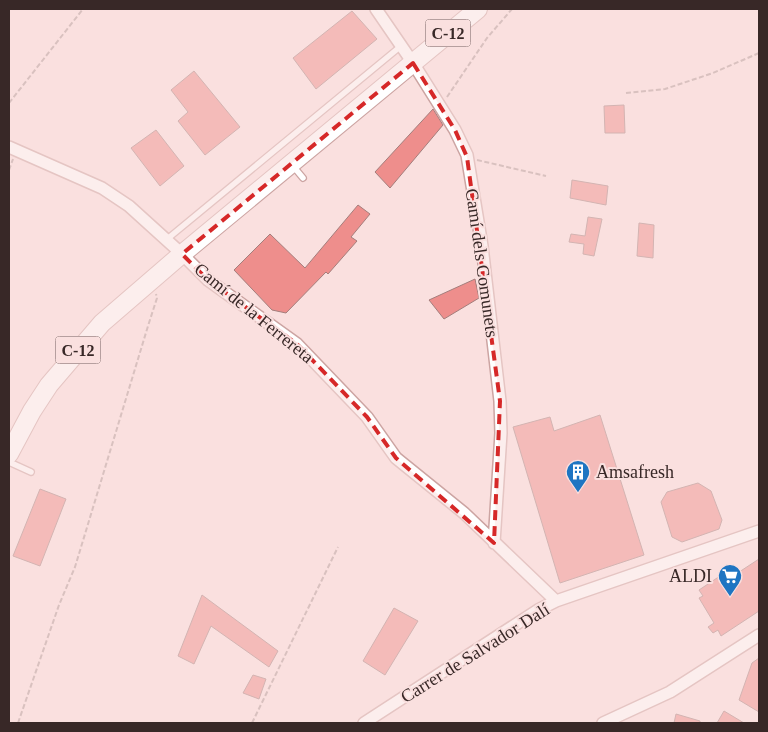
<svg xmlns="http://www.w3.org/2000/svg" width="768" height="732" font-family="'Times New Roman',serif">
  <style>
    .building { fill: #ee8e8c; stroke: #a47e7c }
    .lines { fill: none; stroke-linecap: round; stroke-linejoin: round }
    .service-casing { stroke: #cca4a2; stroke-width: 8 }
    .minor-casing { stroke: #cca4a2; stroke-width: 14 }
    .primary-casing { stroke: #cca4a2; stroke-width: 20 }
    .path { stroke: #b19b9a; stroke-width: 2; stroke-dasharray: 5 2.5; stroke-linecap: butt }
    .service { stroke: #fff; stroke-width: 5.5 }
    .minor { stroke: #fff; stroke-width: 11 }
    .primary { stroke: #fff; stroke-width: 18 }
    .marked { fill: none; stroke: #d62828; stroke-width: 4; stroke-dasharray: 10 6; stroke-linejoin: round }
    .labels { text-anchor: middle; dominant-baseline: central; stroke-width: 4; stroke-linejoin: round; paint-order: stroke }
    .shield { fill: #fae0df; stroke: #725f5e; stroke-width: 1 }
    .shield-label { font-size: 16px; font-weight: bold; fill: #382827 }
    .street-label { font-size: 18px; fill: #382827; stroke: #fae0df }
    .poi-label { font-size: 18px; fill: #382827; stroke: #fae0df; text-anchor: start }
  </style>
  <rect width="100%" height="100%" fill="#fae0df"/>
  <path class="building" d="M352 11 377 39 316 89 293 58Z
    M194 71 240 127 205 155 178 121 188 112 171 90Z
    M624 105 625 133H605L604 106Z
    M433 109 443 125 390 188 375 172Z
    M156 130 184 166 160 186 131 148Z
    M572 180 608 186 606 205 570 198Z
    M358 205 370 214 351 237 357 241 328 274 326 272 286 313 272 310 234 270 270 234 305 268Z
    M588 217 602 219 594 256 583 254 584 244 569 242 571 234 585 236Z
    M639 223 654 225 653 258 637 256Z
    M475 279 479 298 444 319 429 300Z
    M600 415 644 555 560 583 513 427 550 417 554 431Z
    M698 483 711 491 722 520 719 529 682 542 672 537 661 502 667 492Z
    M40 489 66 499 40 566 13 556Z
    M759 559V611L721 636 718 630 713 633 708 627 714 623 699 598 703 596 699 590 729 570 733 576Z
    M202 595 278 651 269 667 211 626 194 664 178 656Z
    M394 608 418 621 385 675 363 661Z
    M759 658V712L739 700 752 663Z
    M253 675 266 679 259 699 243 693Z
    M724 711 744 723H717Z
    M676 714 700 721V723H674Z"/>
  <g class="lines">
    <g class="service-casing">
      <path id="service" d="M293 166 303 178
        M166 240 401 46
        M9 462 31 472"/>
    </g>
    <g class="minor-casing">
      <path id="minor" d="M376 9 413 63 455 130 467 155 482 246 500 401 501 433 494 543
        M9 147 102 188 129 206 182 254 208 280 297 344 367 417 396 458 464 513 556 601
        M364 723 538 610 556 601 759 531
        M603 723 670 692 759 635"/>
    </g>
    <g class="primary-casing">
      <path id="primary" d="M9 454 32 411 49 385 102 323 182 254 478 9"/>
    </g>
    <path class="path" d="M626 93 665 89 713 73 759 53
      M447 97 487 38 512 9
      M9 103 83 9
      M477 160 546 176
      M9 170 13 159
      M18 723 59 605 75 567 148 326 157 298 156 294
      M252 723 338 547"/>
    <use href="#service" class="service"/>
    <use href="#minor" class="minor"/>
    <use href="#primary" class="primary"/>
  </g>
  <path d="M0 0H768V732H0ZM413 63 455 130 467 157 500 401 494 543 396 458 367 417 297 344 208 280 182 254Z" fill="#fae0df" fill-opacity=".55" fill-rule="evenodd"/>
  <path class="marked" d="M413 63 455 130 467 157 500 401 494 543 396 458 367 417 297 344 208 280 182 254Z"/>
  <defs>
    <g id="building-pin" transform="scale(1.25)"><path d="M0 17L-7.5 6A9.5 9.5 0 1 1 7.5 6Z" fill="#1e75c2" stroke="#fae0df"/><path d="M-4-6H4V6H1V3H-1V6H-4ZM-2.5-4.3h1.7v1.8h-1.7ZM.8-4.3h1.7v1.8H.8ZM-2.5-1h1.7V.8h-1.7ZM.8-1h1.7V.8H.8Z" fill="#fff"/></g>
    <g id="supermarket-pin" transform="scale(1.25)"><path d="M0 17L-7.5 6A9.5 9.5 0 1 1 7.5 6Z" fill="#1e75c2" stroke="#fae0df"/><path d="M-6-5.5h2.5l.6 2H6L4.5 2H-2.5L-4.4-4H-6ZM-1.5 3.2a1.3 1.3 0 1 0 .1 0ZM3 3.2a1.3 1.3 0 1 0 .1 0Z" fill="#fff"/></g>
  </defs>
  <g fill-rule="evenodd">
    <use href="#building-pin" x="578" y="472"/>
    <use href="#supermarket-pin" x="730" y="576"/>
  </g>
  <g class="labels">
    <g class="shield">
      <rect x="425.5" y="19.5" width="45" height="27" rx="4"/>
      <rect x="55.5" y="336.5" width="45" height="27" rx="4"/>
    </g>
    <g class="shield-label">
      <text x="448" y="33">C-12</text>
      <text x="78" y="350">C-12</text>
    </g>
    <g class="street-label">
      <text transform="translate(482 263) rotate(82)">Camí dels Comunets</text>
      <text transform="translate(254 313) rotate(39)">Camí de la Ferrereta</text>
      <text transform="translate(475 653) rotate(-32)">Carrer de Salvador Dalí</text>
    </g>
    <g class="poi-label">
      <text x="596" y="472">Amsafresh</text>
      <text x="712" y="576" text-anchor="end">ALDI</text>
    </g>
  </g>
  <rect width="768" height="732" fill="none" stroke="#382827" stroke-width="20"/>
</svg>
